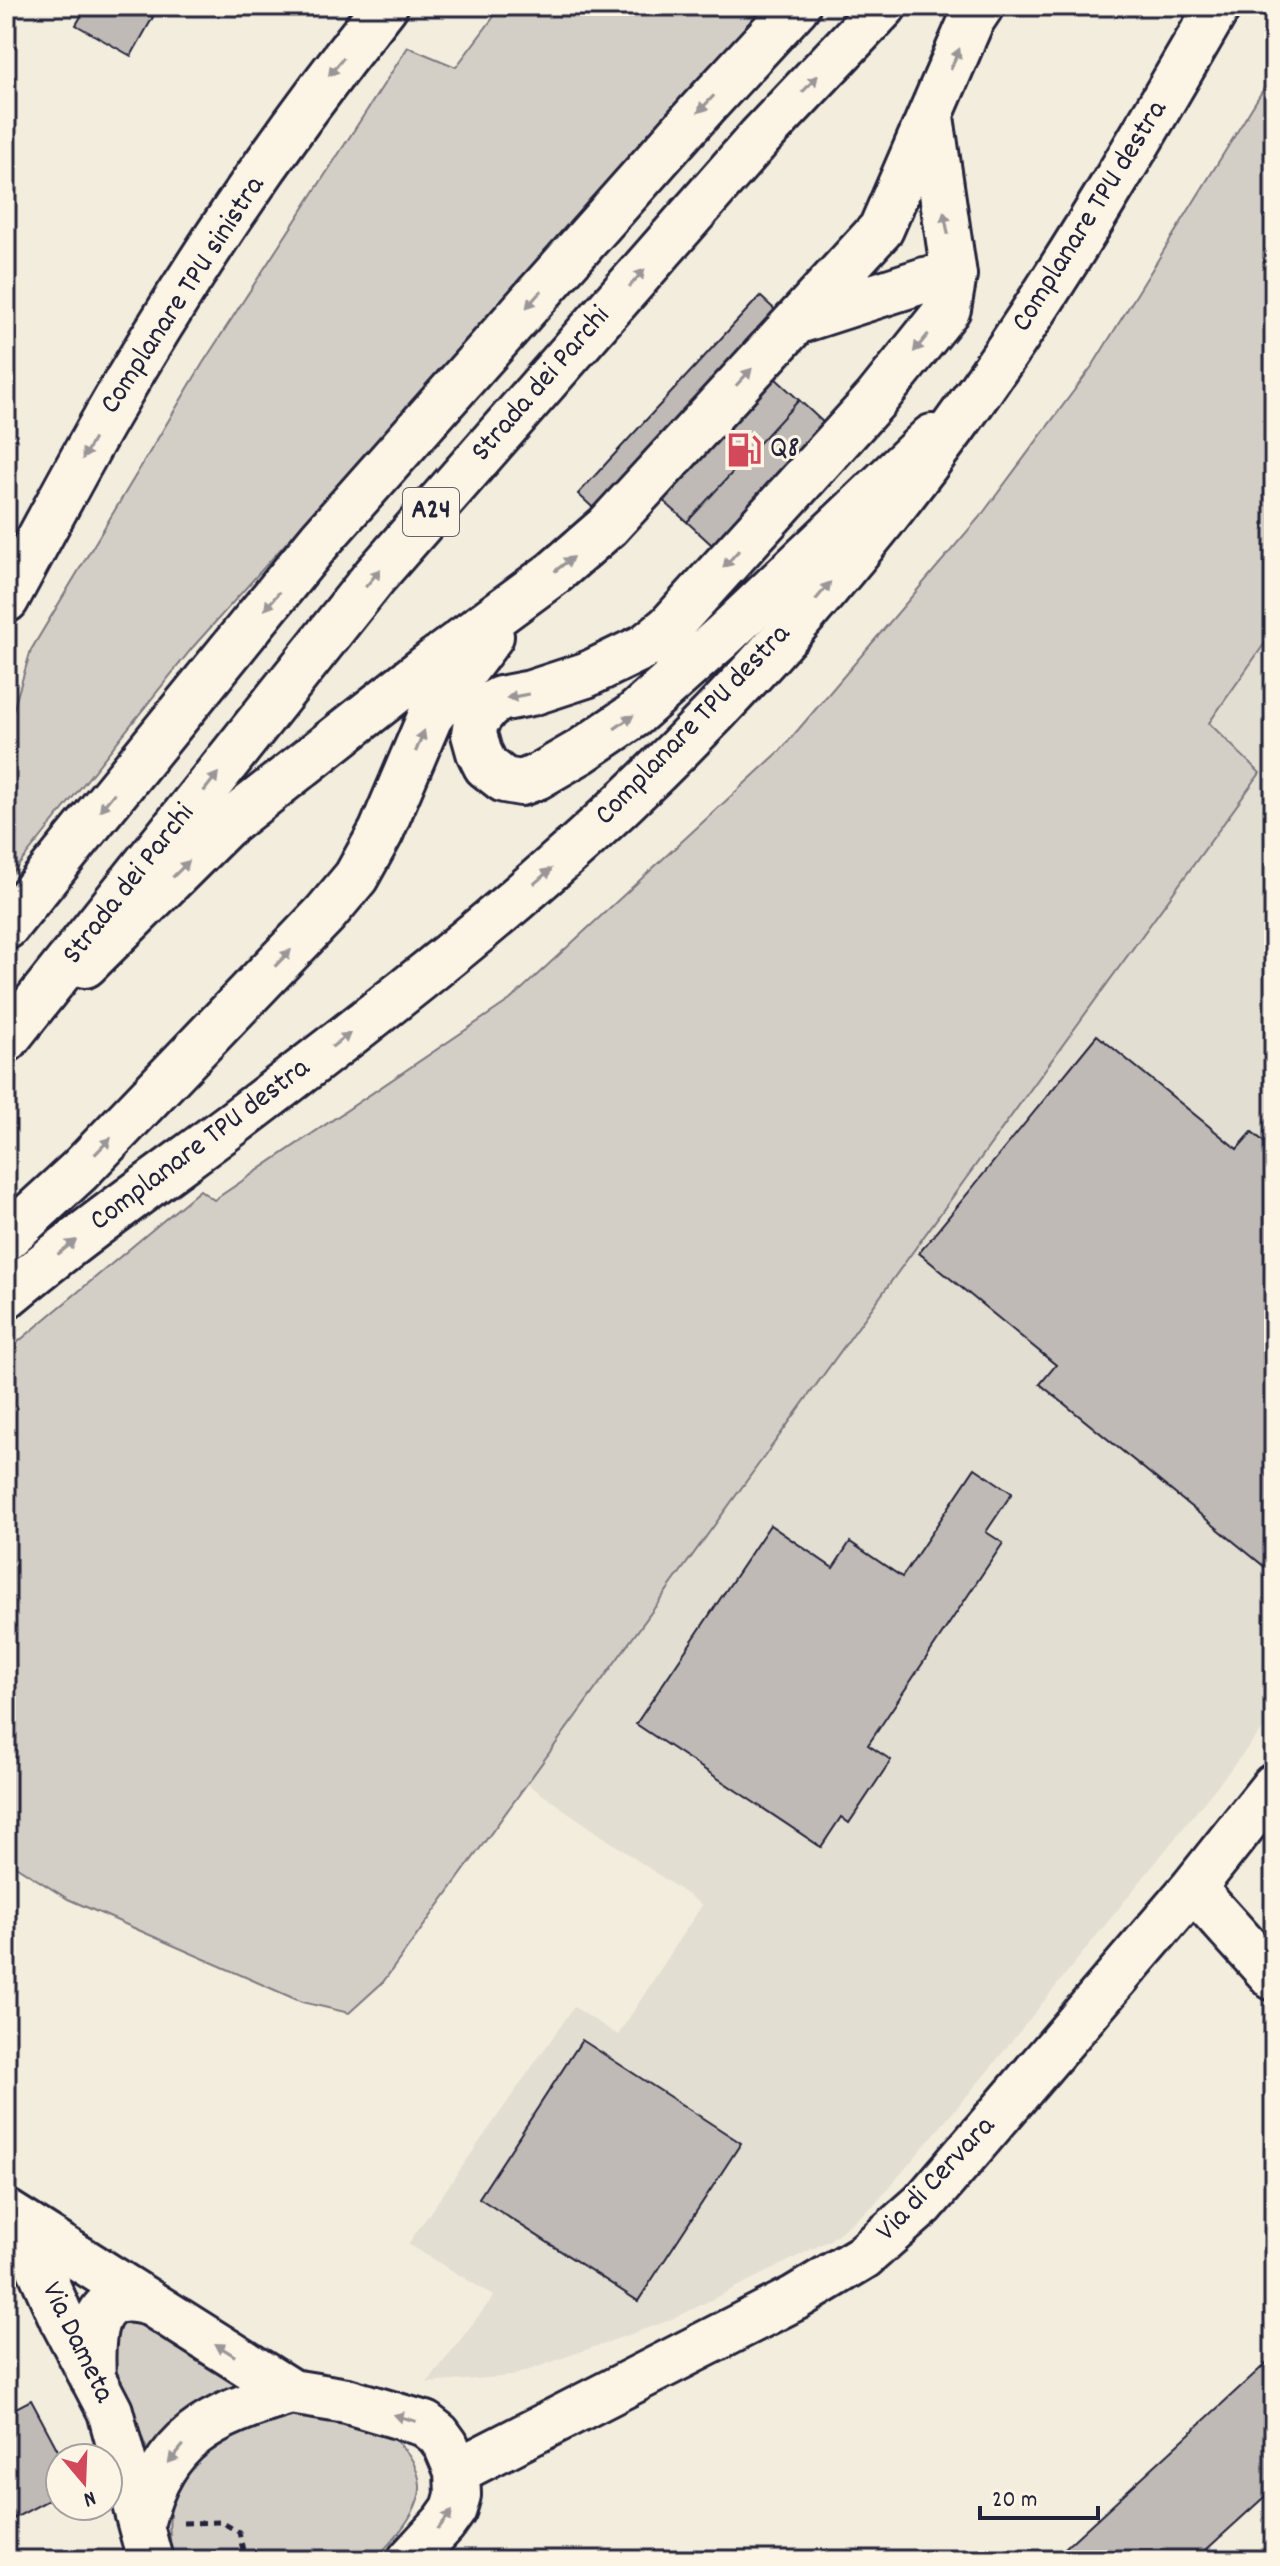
<svg xmlns="http://www.w3.org/2000/svg" width="1280" height="2566" font-family="Dekko,sans-serif">
  <style>
    .built { fill: #e3ded2 }
    .green { fill: #d4cfc6; stroke: #7b7880; stroke-width: 2 }
    .building { fill: #bfbab6; stroke: #22223b; stroke-width: 2 }
    .lines { fill: none; stroke-linecap: round; stroke-linejoin: round }
    .minor-casing { stroke: #22223b; stroke-width: 50 }
    .highway-casing { stroke: #22223b; stroke-width: 50 }
    .path { stroke: #22223b; stroke-width: 5; stroke-dasharray: 8 6; stroke-linecap: butt }
    .minor { stroke: #fcf5e5; stroke-width: 44 }
    .highway { stroke: #fcf5e5; stroke-width: 44 }
    .oneway { fill: #9a9698 }
    .labels { text-anchor: middle; dominant-baseline: central; stroke-width: 6; stroke-linejoin: round; paint-order: stroke }
    .shield { fill: #fcf5e5; stroke: #63616e; stroke-width: 2 }
    .shield-label { font-size: 28px; font-weight: bold; fill: #22223b }
    .street-label { font-size: 30px; fill: #22223b; stroke: #fcf5e5 }
    .poi-label { font-size: 30px; fill: #22223b; stroke: #fcf5e5; text-anchor: start }
  </style>
  <rect width="100%" height="100%" fill="#f3edde"/>
  <filter id="ink" filterUnits="userSpaceOnUse"><feTurbulence type="fractalNoise" baseFrequency=".0125" numOctaves="2"/><feDisplacementMap in="SourceGraphic" scale="16" xChannelSelector="R" yChannelSelector="G"/><feConvolveMatrix kernelMatrix="1 2 1 2 8 2 1 2 1" color-interpolation-filters="sRGB"/></filter>
  <g filter="url(#ink)">
    <path class="built" d="M1274 630V1715L987 2072 875 2204 830 2240 673 2319 512 2376 427 2383 494 2296 408 2244 574 2007 618 2035 702 1905 526 1783 1260 773 1208 723Z"/>
    <path class="green" d="M502 6H766L193 647 6 881V734L31 650 203 363 408 47 456 67Z
      M1274 72V630L1209 723 1260 773 383 1982 349 2013 302 2002 68 1899 6 1860V1352L200 1190 214 1200 510 1000 780 751 983 513 1093 365Z
      M133 2321 149 2325 244 2390C198 2405 174 2413 151 2458L105 2355 109 2331 121 2323Z
      M285 2415C327 2416 400 2421 416 2469 420 2479 422 2489 418 2499 410 2524 391 2541 375 2560H174C151 2472 215 2441 285 2415Z"/>
    <path class="building" d="M87 6H134L153 17 131 56 76 25Z
      M760 296 796 329 762 366 799 400 687 522 649 488 614 527 578 494Z
      M799 400 825 424 712 545 687 522Z
      M1097 1035 1237 1149 1252 1132 1274 1150V1568L1271 1572 1040 1384 1056 1365 919 1253Z
      M975 1468 1012 1493 986 1532 1003 1543 868 1745 891 1760 849 1823 841 1817 821 1847 636 1724 770 1525 833 1568 850 1542 902 1577Z
      M582 2040 741 2143 638 2301 479 2198Z
      M1274 2356V2488L1195 2560H1052Z
      M31 2400 62 2458H60V2494L11 2520 6 2512V2413Z"/>
    <g class="lines">
      <g class="minor-casing">
        <path id="minor" d="M798 321 925 280 954 275 931 117
          M932 437 724 635 633 716 580 752 537 777 521 783 504 780 486 766 479 752 474 734 476 721 489 705 500 699 531 693 586 675 646 646 669 627 876 399 948 309 954 275
          M85 965 225 826 437 659 555 572 608 526 881 229 971 21 981 6
          M6 1238 79 1171 325 914 356 877 381 832 430 717 491 636
          M1193 1888 1274 1978
          M6 2212 291 2392 347 2401 425 2424 438 2434 446 2445 457 2471 458 2495 454 2509 444 2523 410 2560
          M19 2222 62 2319 110 2411 150 2560
          M93 2379C91 2336 90 2286 149 2303
          M457 2471 795 2298 863 2257 923 2204 1193 1888 1274 1786
          M141 2525C164 2436 210 2416 291 2392"/>
      </g>
      <g class="highway-casing">
        <path id="highway" d="M6 600C38 541 69 482 102 424 185 278 280 137 385 6
          M6 927 321 539 701 110 797 6
          M6 1040 375 576 760 137 884 6
          M6 1296C80 1234 158 1179 235 1122 340 1042 445 962 544 875 721 721 881 539 1012 344 1086 234 1152 120 1218 6"/>
      </g>
      <path class="path" d="M183 2523 221 2522 239 2532 245 2560"/>
      <use href="#minor" class="minor"/>
      <use href="#highway" class="highway"/>
    </g>
    <defs><path id="oneway-solid" d="M-6-.8H1V-3.2L6.5 0L1 3.2V.8H-6Z" transform="scale(2)"/></defs>
    <g class="oneway">
      <use href="#oneway-solid" transform="translate(955 59) rotate(-67)"/>
      <use href="#oneway-solid" transform="translate(336 67) rotate(129)"/>
      <use href="#oneway-solid" transform="translate(810 84) rotate(-47)"/>
      <use href="#oneway-solid" transform="translate(706 104) rotate(133)"/>
      <use href="#oneway-solid" transform="translate(946 223) rotate(-101)"/>
      <use href="#oneway-solid" transform="translate(637 278) rotate(-49)"/>
      <use href="#oneway-solid" transform="translate(534 299) rotate(131)"/>
      <use href="#oneway-solid" transform="translate(921 343) rotate(129)"/>
      <use href="#oneway-solid" transform="translate(744 377) rotate(-47)"/>
      <use href="#oneway-solid" transform="translate(88 449) rotate(119)"/>
      <use href="#oneway-solid" transform="translate(731 559) rotate(132)"/>
      <use href="#oneway-solid" transform="translate(564 564) rotate(-38)"/>
      <use href="#oneway-solid" transform="translate(373 578) rotate(-50)"/>
      <use href="#oneway-solid" transform="translate(823 591) rotate(-50)"/>
      <use href="#oneway-solid" transform="translate(272 601) rotate(129)"/>
      <use href="#oneway-solid" transform="translate(518 696) rotate(170)"/>
      <use href="#oneway-solid" transform="translate(624 722) rotate(-35)"/>
      <use href="#oneway-solid" transform="translate(420 741) rotate(-68)"/>
      <use href="#oneway-solid" transform="translate(211 782) rotate(-52)"/>
      <use href="#oneway-solid" transform="translate(107 802) rotate(129)"/>
      <use href="#oneway-solid" transform="translate(181 869) rotate(-45)"/>
      <use href="#oneway-solid" transform="translate(543 876) rotate(-41)"/>
      <use href="#oneway-solid" transform="translate(283 958) rotate(-46)"/>
      <use href="#oneway-solid" transform="translate(341 1040) rotate(-37)"/>
      <use href="#oneway-solid" transform="translate(103 1146) rotate(-46)"/>
      <use href="#oneway-solid" transform="translate(67 1247) rotate(-38)"/>
      <use href="#oneway-solid" transform="translate(225 2350) rotate(-148)"/>
      <use href="#oneway-solid" transform="translate(405 2418) rotate(-163)"/>
      <use href="#oneway-solid" transform="translate(176 2454) rotate(130)"/>
      <use href="#oneway-solid" transform="translate(445 2520) rotate(-52)"/>
    </g>
  </g>
  <defs>
    <g id="fuel-bare" transform="scale(2.76)"><path d="M-5.5-6h7V0h2V4h1.3V-2.5L3-4.5l.8-.8L6-3V5H2.5V1h-1V6h-7ZM-4.2-4.7v3.2H.2V-4.7Z" fill="#d1495b" stroke="#fcf5e5" stroke-width="2.5" paint-order="stroke"/></g>
  </defs>
  <g fill-rule="evenodd">
    <use href="#fuel-bare" x="744" y="450"/>
  </g>
  <g class="labels">
    <rect class="shield" x="403" y="488" width="56" height="48" rx="6"/>
    <g class="shield-label">
      <text x="431" y="512">A24</text>
    </g>
    <g class="street-label">
      <text transform="translate(1091 217) rotate(-58)">Complanare TPU destra</text>
      <text transform="translate(184 296) rotate(-57)">Complanare TPU sinistra</text>
      <text transform="translate(542 385) rotate(-49)">Strada dei Parchi</text>
      <text transform="translate(694 726) rotate(-46)">Complanare TPU destra</text>
      <text transform="translate(130 885) rotate(-52)">Strada dei Parchi</text>
      <text transform="translate(201 1146) rotate(-37)">Complanare TPU destra</text>
      <text transform="translate(937 2180) rotate(-47)">Via di Cervara</text>
      <text transform="translate(76 2343) rotate(64)">Via Dameta</text>
    </g>
    <g class="poi-label">
      <text x="770" y="450">Q8</text>
    </g>
  </g>
  <rect width="1280" height="2566" fill="none" stroke="#fcf5e5" stroke-width="32"/>
  <rect x="16" y="16" width="1248" height="2534" fill="none" stroke="#22223b" stroke-width="3" filter="url(#ink)"/>
  <g transform="translate(84 2482) rotate(161)"><circle r="38" fill="#fcf5e5" stroke="#a5a1a1" stroke-width="2"/>
  <path d="M0-6L14 30L0 20L-14 30Z" fill="#d1495b"/>
  <text y="-12" font-size="22" font-weight="bold" text-anchor="middle" fill="#22223b">N</text>
  </g>
  <path d="M980 2506v12h118v-12" fill="none" stroke="#22223b" stroke-width="4"/>
  <text x="992" y="2506" font-size="24" fill="#22223b" stroke="#fcf5e5" stroke-width="6" paint-order="stroke">20 m</text>
</svg>
